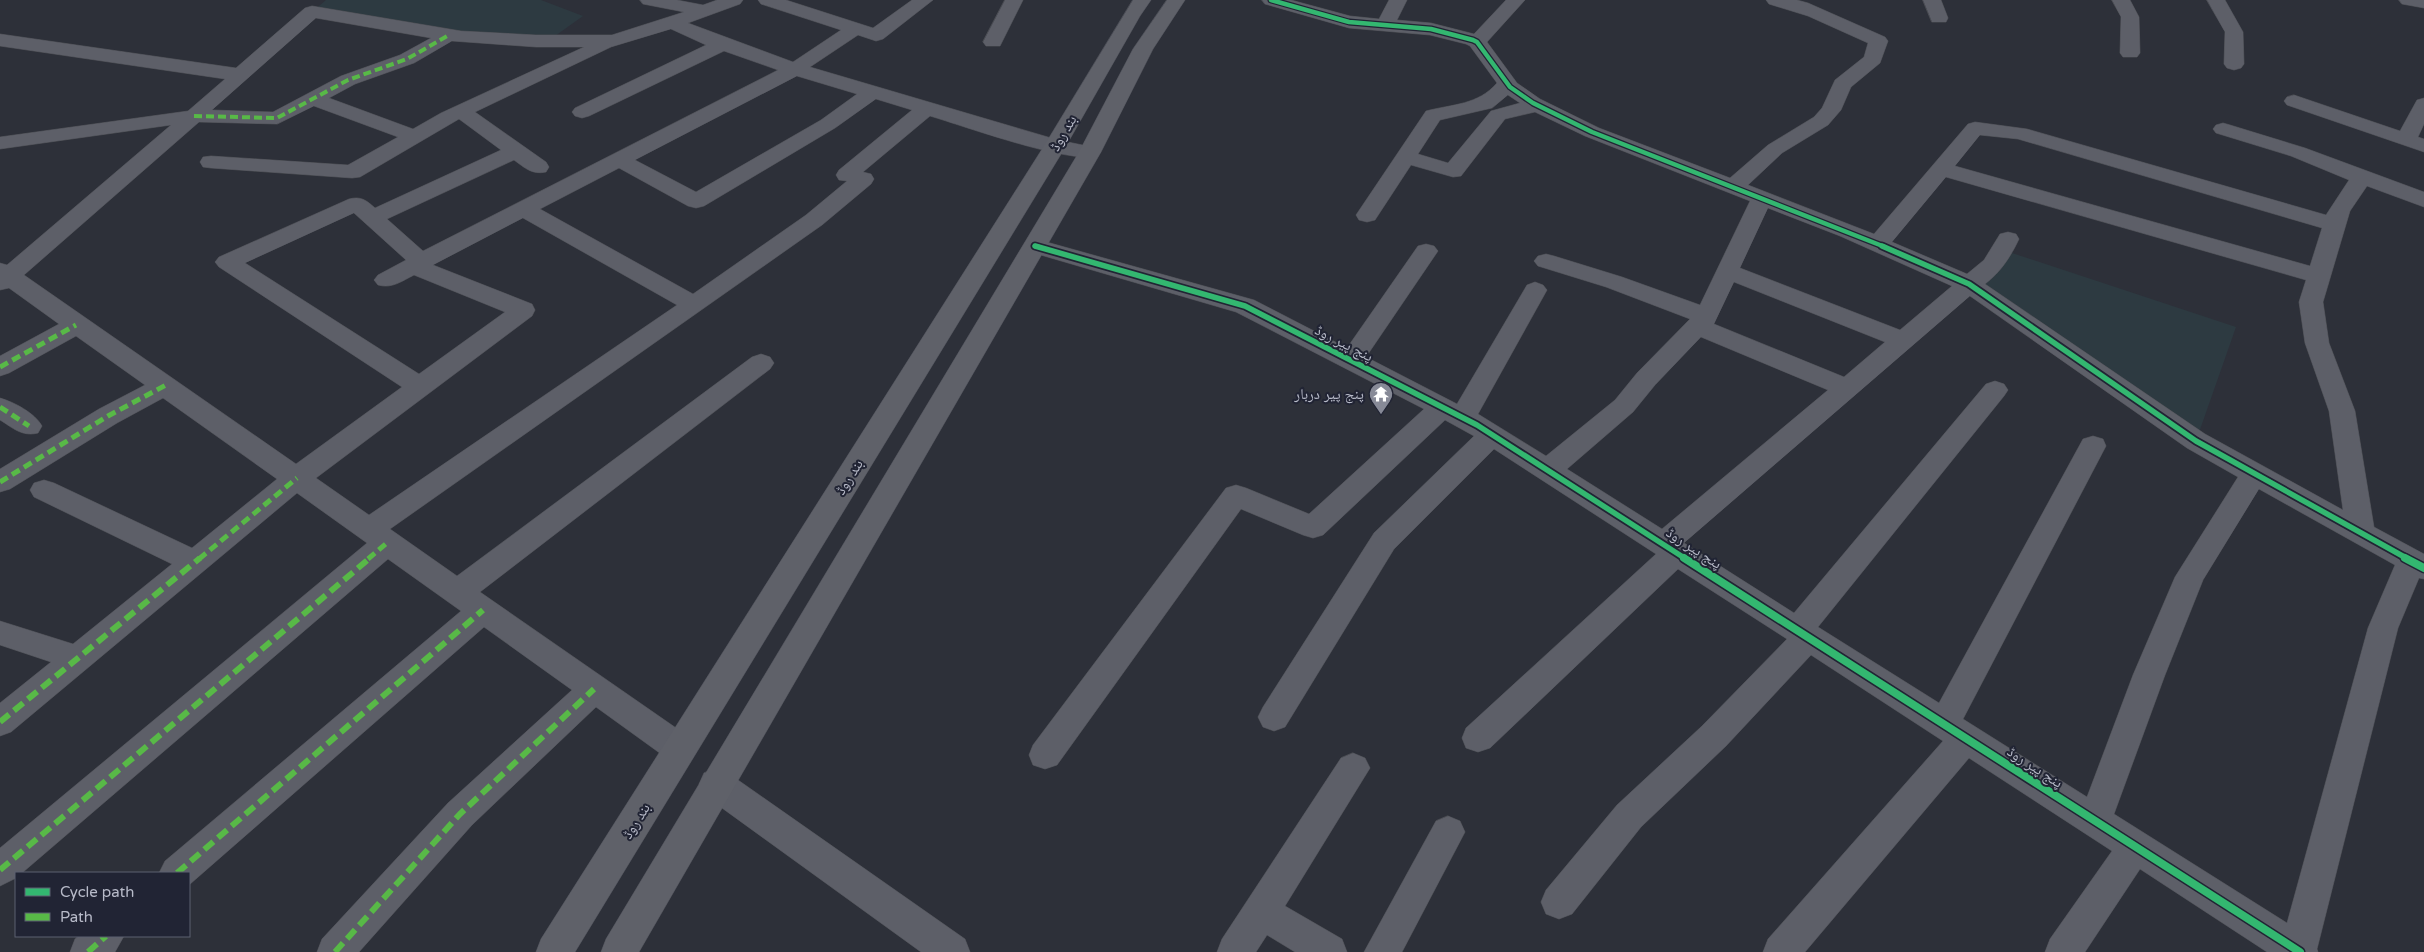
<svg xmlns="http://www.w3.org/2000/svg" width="2424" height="952" font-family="'Varela Round','Noto Naskh Arabic',sans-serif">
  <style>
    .green { fill: #2d3a41 }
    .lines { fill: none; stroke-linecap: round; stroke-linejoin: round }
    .minor-casing { stroke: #4b4d53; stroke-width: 1 }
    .major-casing { stroke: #4b4d56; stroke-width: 1 }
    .minor { fill: #5d5f68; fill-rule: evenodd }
    .major { fill: #5f6169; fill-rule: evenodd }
    .quiet-far2 { stroke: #58b947; stroke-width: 4; stroke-dasharray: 8 4; stroke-linecap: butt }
    .quiet-far1 { stroke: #58b947; stroke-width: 5; stroke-dasharray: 9 5; stroke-linecap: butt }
    .quiet { stroke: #58b947; stroke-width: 6; stroke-dasharray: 12 6; stroke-linecap: butt }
    .cycleway-far2-casing { stroke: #212434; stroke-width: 7 }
    .cycleway-far1-casing { stroke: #212434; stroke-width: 9 }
    .cycleway-casing { stroke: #212434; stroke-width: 11 }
    .cycleway-far2 { stroke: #33b770; stroke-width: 4.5 }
    .cycleway-far1 { stroke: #33b770; stroke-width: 5.5 }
    .cycleway { stroke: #33b770; stroke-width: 8 }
    .labels { text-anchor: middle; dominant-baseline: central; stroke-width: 4; stroke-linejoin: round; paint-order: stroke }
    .street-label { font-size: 15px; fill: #b8bbc9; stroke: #212434 }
    .poi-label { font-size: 15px; fill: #b8bbc9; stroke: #212434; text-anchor: end }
  </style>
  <rect width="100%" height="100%" fill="#2d3039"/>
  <path class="green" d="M326 0H541L583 16 548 41H536L312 12Z
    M2003 250 2236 327 2196 441 1969 284Z"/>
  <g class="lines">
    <g class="minor-casing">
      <path id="minor" d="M640 0H677L703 5 717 0H743L740 4 688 23 793 62 841 30 761 4 758 0H786L873 28 912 0H933L883 39 876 41 858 35 810 67 1058 140 1097 148 1101 152 1097 156C1069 164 964 126 930 116L863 172 871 174 874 179 871 184 822 225 390 529 457 576 752 357 761 354 770 357 774 363 770 369 480 592 692 739 696 749 692 759 680 763 668 759 596 707 472 825 359 952H317L322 939 448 803 572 690 484 627 189 885V873H159L165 861 461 611 388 559 22 873H16V878L0 886V848L367 543 297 493 11 732 0 736V703L51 662 0 645V621L73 644 172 564 34 497 30 490 34 483 44 480 54 483 192 548 277 479 163 398 117 423 10 489 0 492V469L99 409 145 385 76 336 9 373 0 376V356L59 324 9 288 0 290V263L7 265 171 125 0 149V137L188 111 225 79 0 46V34L236 68 305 8 312 6 461 31 536 35H612L684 12 643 4ZM316 18 431 38 400 55 341 76 273 112 212 110ZM671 29 706 45 575 108 572 112 575 116 582 118 589 116 724 51 778 70 423 251 387 219 514 160C525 168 532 175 546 172L549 167 546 162 475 112 611 47ZM452 41 536 47H584L441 113 413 129 329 98 355 84 414 63ZM797 76 857 94 821 120 696 192 635 160ZM876 99 912 110 839 170 836 175 839 180 847 181 806 215 693 294 540 209 619 168 688 206 696 208 704 206 835 128ZM314 106 398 137 348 165 211 156 203 157 200 162 203 167 211 168 352 178 360 177 459 119 501 150 375 208C366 200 361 196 349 199L219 257 215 262 219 267 402 387 296 464 24 275 199 122 277 124ZM354 213 406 260 378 275 374 280 378 285C392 289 402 281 414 275L505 312 419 374 245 263ZM523 218 677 305 369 515 316 478 532 316 535 310 532 304 433 265Z
        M1005 0H1023L1000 46H986L983 42Z
        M1262 0H1291L1350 16 1379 19 1389 0H1407L1397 20 1431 23 1474 34 1506 0H1525L1487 42 1517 83 1540 99 1599 128 1730 178 1768 145 1814 117 1822 108 1835 80 1864 57 1868 43 1808 16 1769 4 1766 0H1797L1808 3 1885 37 1888 41 1880 63 1851 87 1841 110 1828 125 1782 153 1748 185 1874 234 1968 124 1975 122 2027 129 2326 215 2349 180 2291 156 2216 133 2213 129 2216 125 2223 123 2230 125 2305 148 2424 192V207L2367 186 2350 211 2323 302 2329 343 2355 411 2374 527 2424 554V579L2419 578 2398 628 2317 949 2318 952H2267L2140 869 2085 952H2045L2050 939 2112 851 1969 758 1805 952H1763L1768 939 1943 741 1811 655 1726 746 1641 827 1572 914 1559 919 1546 914 1541 902 1546 890 1617 805 1702 726 1787 639 1678 569 1490 748 1478 752 1466 748 1462 738 1466 728 1656 554 1494 449 1394 549 1285 727 1274 731 1263 727 1258 717 1263 707 1374 533 1474 436 1445 420 1323 535 1313 538 1303 535 1241 509 1057 765 1045 769 1033 765 1029 755 1033 745 1226 488 1236 485 1246 488 1309 514 1424 409 1236 312 1027 251 1023 246 1027 241 1035 239 1043 241 1254 300 1347 348 1418 246 1426 244 1434 246 1438 251 1366 357 1457 404 1527 285 1535 282 1543 285 1547 290 1478 414 1546 456 1615 400 1637 373 1690 319 1606 287 1538 266 1534 261 1538 256 1546 254 1554 256 1622 277 1700 305 1750 201 1585 136 1535 112 1505 119 1461 176 1453 177 1411 165 1375 220 1367 222 1359 220 1356 215 1426 111C1453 104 1478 105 1497 83L1470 46 1466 44 1430 35 1349 28 1265 4ZM1508 95 1520 103 1491 111 1448 163 1418 154 1440 120 1492 108ZM1980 135 2018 139 2322 228 2310 266 1955 166ZM1946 177 2306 280 2299 302 2305 343 2329 411 2343 510 2205 434 1985 284C2001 272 2011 256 2019 239L2016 234 2008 232 2000 234 1984 260 1967 274 1892 242ZM1768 208 1840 236 1952 286 1900 330 1740 268ZM1734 282 1885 342 1844 377 1714 324ZM1970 296 2187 448 2238 477 2175 577 2133 675 2087 797 1963 719 2106 446 2103 439 2093 436 2083 439 1939 703 1818 627 2004 396 2008 390 2004 384 1995 381 1986 384 1794 613 1684 543ZM1701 337 1828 390 1662 529 1567 469 1633 412 1655 385ZM2259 489 2395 565 2368 628 2287 923 2114 814 2165 675 2203 580Z
        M1923 0H1941L1948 18 1946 22H1932Z
        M2112 0H2130L2139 17 2140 53 2137 57H2123L2120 53 2121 17Z
        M2207 0H2225L2243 32 2244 64 2241 68 2234 70 2227 68 2224 64 2225 32Z
        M2399 0H2424V8L2402 4Z
        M2294 95 2400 131 2417 100 2424 98V124L2418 137 2424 139V152L2287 105 2284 101 2287 97Z
        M0 398C14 402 35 413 42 426L38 433C22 437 13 428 0 420Z
        M1353 753 1365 758 1370 768 1285 906 1342 939 1347 952H1295L1267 935 1256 952H1217L1222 939 1341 758Z
        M716 769 728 773 965 939 970 952H921L704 795 699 784 704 773Z
        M1448 816 1460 821 1465 832 1402 952H1364L1436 821Z
        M79 936H124L115 952H70L75 939Z"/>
    </g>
    <g class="major-casing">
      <path id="major" d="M1133 0H1151L1140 16 1066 146 575 952H536L541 939 1044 146Z
        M1167 0H1185L1153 49 1101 152 639 952H601L606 939 1079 152 1133 49Z"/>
    </g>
    <use href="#minor" class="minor"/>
    <use href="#major" class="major"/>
    <path class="quiet-far2" d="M194 116 277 118 348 80 407 59 449 35"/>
    <path class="quiet-far1" d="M0 367 76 325
      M0 407 29 426
      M0 482 108 416 166 385
      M199 559 297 478
      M368 559 388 542"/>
    <path class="quiet" d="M0 722 200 558
      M0 870 370 558
      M177 873 483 610
      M88 952 106 936
      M335 952 460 814 594 689"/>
    <g class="cycleway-far2-casing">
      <path id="cycleway-far2" d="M1271 0 1349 22 1431 29 1473 40 1477 42 1510 87 1533 103 1592 132 1885 247
        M1035 246 1039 247"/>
    </g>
    <g class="cycleway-far1-casing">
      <path id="cycleway-far1" d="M1035 246 1245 306 1477 425 1686 559
        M1882 246 1969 284 2196 441 2408 559"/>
    </g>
    <g class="cycleway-casing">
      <path id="cycleway" d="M1684 558 2300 952
        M2405 558 2424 568"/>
    </g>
    <use href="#cycleway-far2" class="cycleway-far2"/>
    <use href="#cycleway-far1" class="cycleway-far1"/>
    <use href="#cycleway" class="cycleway"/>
  </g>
  <defs>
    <g id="temple-pin" transform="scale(1.25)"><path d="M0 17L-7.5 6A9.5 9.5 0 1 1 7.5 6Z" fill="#878a97" stroke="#212434"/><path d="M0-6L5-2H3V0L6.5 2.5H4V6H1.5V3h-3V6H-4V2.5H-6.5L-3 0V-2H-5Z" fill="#fff"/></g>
  </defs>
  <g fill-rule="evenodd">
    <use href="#temple-pin" x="1381" y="394"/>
  </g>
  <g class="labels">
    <g class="street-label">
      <text transform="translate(1063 133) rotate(-60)">بند روڈ</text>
      <text transform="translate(1344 343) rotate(27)">پنج پیر روڈ</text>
      <text transform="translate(849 477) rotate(-58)">بند روڈ</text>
      <text transform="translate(1694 548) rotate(33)">پنج پیر روڈ</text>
      <text transform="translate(2035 767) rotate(33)">پنج پیر روڈ</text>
      <text transform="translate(636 821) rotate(-58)">بند روڈ</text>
    </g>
    <g class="poi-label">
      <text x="1364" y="394">پنج پیر دربار</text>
    </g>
  </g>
  <rect x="15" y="872" width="175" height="65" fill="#212434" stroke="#5d6070"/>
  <rect x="25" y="888" width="25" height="8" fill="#33b770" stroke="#5d6070"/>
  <text x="60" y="897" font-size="15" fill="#b8bbc9">Cycle path</text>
  <rect x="25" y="913" width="25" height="8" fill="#58b947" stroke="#5d6070"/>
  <text x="60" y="922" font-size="15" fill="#b8bbc9">Path</text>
</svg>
